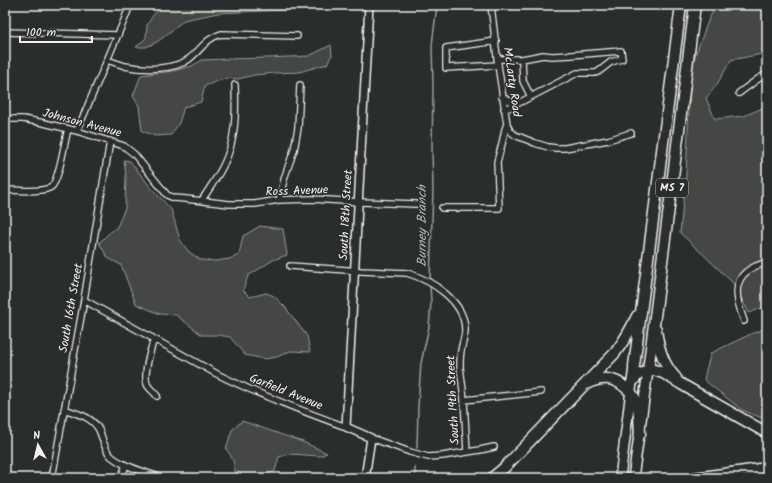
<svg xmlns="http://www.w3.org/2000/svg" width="772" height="483" font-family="Kalam,sans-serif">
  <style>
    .green { fill: #444645; stroke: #9c9c96 }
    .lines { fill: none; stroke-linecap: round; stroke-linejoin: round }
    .stream { stroke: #9f9f9a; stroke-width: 1.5 }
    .minor-casing { stroke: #f4f1e8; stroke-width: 8 }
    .tertiary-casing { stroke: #f4f1e8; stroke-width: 10 }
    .trunk-casing { stroke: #f4f1e8; stroke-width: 12 }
    .motorway-casing { stroke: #f4f1e8; stroke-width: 13 }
    .minor { stroke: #2a2d2e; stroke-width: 5.5 }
    .tertiary { stroke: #2a2d2e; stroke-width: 7 }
    .trunk { stroke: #2a2d2e; stroke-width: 9 }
    .motorway { stroke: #2a2d2e; stroke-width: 10 }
    .labels { text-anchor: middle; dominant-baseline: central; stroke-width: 3; stroke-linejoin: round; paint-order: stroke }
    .shield { fill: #2a2d2e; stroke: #b7b6b0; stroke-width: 1 }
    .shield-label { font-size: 11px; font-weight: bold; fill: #f4f1e8 }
    .street-label { font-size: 12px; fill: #f4f1e8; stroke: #2a2d2e }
    .water-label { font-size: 13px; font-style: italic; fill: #b5b3ae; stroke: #2a2d2e }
  </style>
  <rect width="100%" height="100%" fill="#2a2d2e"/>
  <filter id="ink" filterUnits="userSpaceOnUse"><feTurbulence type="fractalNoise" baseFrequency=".025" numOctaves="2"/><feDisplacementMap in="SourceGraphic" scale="8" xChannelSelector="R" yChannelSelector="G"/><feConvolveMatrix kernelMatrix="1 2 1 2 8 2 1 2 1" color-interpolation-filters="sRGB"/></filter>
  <g filter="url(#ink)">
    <path class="green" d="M165 5H284L291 7 285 10 218 13 184 20 165 36 157 42 146 47H136L146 38 147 25 154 14Z
      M716 5H767V53L731 60 716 86 706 98 715 119 744 116 767 106V306L749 313 733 283 706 257 680 233 686 174 691 67 708 21Z
      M331 45 332 55 327 64 299 72 275 73 254 75 238 79 230 78 220 80 205 86 201 102 184 107 179 123 171 135 155 136 142 131 139 106 133 96 141 75 173 71 192 66 202 60 226 59 269 58 309 56Z
      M124 160 130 161 152 189 171 209 180 240 189 252 201 260 216 261 229 259 239 255 243 236 260 226 283 229 287 255 273 260 248 276 243 290 250 297 266 293 274 296 285 307 307 336 310 352 290 351 277 357 265 359 245 355 230 337 218 335H202L176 315 160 314 136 304 121 265 108 258 99 243 107 235 117 227 125 208 126 177Z
      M767 328V420L742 410 704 380 706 370 711 353 753 333Z
      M242 421 303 442 327 453 320 456 289 454 279 457 275 471 264 476 255 478H236C235 473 235 469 234 464 233 458 229 453 226 449L232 430Z"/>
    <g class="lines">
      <path class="stream" d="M430 281 433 190 432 150 433 86 432 45 437 5
        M417 448 418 407 421 363 429 327 431 302 430 284
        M415 478V467"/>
      <g class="minor-casing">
        <path id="minor" d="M491 5 498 65 507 124 510 131 515 135 535 143 548 147 556 148H565L608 140 631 133
          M5 32 118 35
          M496 41 446 48V68L498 65
          M497 59H522L543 55 552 56 571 55 621 51 622 59 611 62 598 72 595 73H577L511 107 504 109
          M522 59 523 81 531 97
          M107 60C113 62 119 64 125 66 143 70 175 70 189 59 202 49 205 39 221 34L297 36
          M739 93 758 79 767 74
          M502 97 512 102 517 103
          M5 119H23L44 123 77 131 124 146 134 154 167 195 174 198 186 199 229 204H255L279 200 312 199 361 202 416 204
          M77 131 125 18 130 5
          M5 190C16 190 42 193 51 187 59 182 65 139 68 129
          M202 200C209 189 217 178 223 166 236 141 236 113 235 85
          M279 200 285 176 294 150 298 128 300 85
          M442 208H499L497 162 502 144 505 129 507 124
          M290 266 361 271 407 273C431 280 465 301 465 330 465 337 462 344 461 351 460 356 460 361 460 366 461 377 463 388 464 400 465 417 466 435 467 452
          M84 300 217 374C259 395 302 411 346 427
          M744 321C737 302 730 280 752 268 757 265 762 264 767 262
          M154 339C151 348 142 377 148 386 151 390 154 392 157 396
          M464 400 541 392
          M64 409C78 414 94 417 100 432 103 440 104 448 110 455 121 466 146 472 161 478
          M371 438 410 452 428 457 442 456 480 450 494 447
          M52 478 84 300 110 141
          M121 478 126 465"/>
      </g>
      <g class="tertiary-casing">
        <path id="tertiary" d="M365 478 371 438 346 427 369 5"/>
      </g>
      <g class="trunk-casing">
        <path id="trunk" d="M620 478 634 366
          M633 478 648 371"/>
      </g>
      <g class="motorway-casing">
        <path id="motorway" d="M656 329C658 347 663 365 676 378
          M634 366 681 5
          M648 371 695 5
          M632 382 639 374 654 370 663 373 681 384 767 433
          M586 384C601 377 613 376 626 388 630 391 633 395 636 400 640 410 639 423 640 434
          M492 478 504 468 615 353C624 341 631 329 637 316
          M694 478 767 468"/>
      </g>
      <use href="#minor" class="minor"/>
      <use href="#tertiary" class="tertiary"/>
      <use href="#trunk" class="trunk"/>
      <use href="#motorway" class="motorway"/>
    </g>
  </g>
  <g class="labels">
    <rect class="shield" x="656" y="179" width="32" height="18" rx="3"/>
    <g class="shield-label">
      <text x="672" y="188">MS 7</text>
    </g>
    <g class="street-label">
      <text transform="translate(512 82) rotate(82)">McLarty Road</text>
      <text transform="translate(82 123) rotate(15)">Johnson Avenue</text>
      <text transform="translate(297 191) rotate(-2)">Ross Avenue</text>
      <text transform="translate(346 215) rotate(-87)">South 18th Street</text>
      <text transform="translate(71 308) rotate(-80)">South 16th Street</text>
      <text transform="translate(286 392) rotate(22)">Garfield Avenue</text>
      <text transform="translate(453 400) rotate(-93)">South 19th Street</text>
    </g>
    <g class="water-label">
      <text transform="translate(422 226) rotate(-90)">Burney Branch</text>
    </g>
  </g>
  <rect width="772" height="483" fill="none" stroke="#2a2d2e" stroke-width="20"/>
  <rect x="10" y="10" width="752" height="463" fill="none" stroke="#f4f1e8" stroke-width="1.5" filter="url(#ink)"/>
  <g transform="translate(38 445) rotate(352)" stroke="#2a2d2e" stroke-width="3" paint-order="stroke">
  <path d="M0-3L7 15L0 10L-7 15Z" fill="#f4f1e8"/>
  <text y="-6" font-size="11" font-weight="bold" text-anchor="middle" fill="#f4f1e8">N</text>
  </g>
  <path d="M20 36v6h72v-6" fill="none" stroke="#f4f1e8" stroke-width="2"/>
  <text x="26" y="36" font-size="12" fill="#f4f1e8" stroke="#2a2d2e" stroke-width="3" paint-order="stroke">100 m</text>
</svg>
